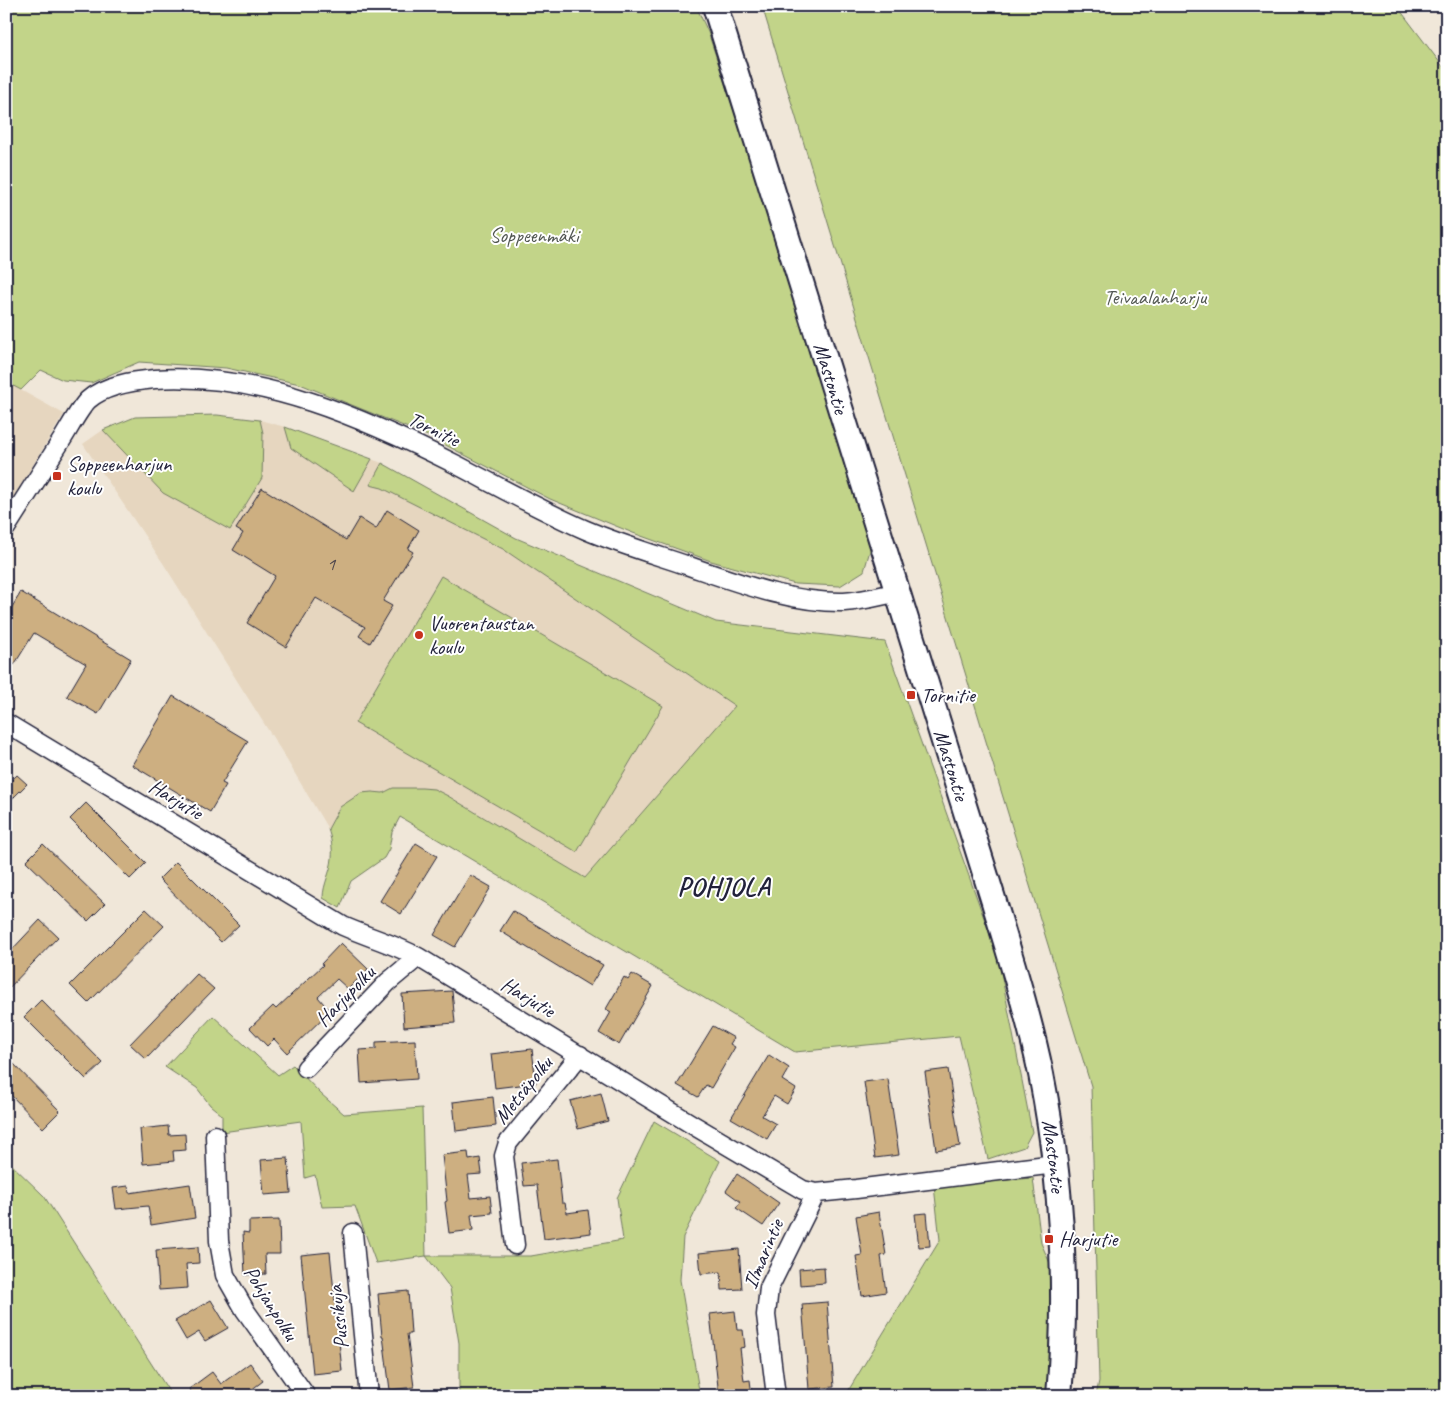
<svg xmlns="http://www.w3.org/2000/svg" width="1453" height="1402" font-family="Caveat,sans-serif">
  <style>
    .built { fill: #e6d6bf }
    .green { fill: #c2d489; stroke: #727b62 }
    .building { fill: #cdaf81; stroke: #22223b }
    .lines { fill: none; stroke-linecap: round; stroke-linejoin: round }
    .minor-casing { stroke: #22223b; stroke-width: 21 }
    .secondary-casing { stroke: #22223b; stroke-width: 28 }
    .minor { stroke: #fff; stroke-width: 18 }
    .secondary { stroke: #fff; stroke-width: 24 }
    .poi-dot { fill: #c8321e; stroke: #fff; stroke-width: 2 }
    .labels { text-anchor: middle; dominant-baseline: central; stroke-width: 4; stroke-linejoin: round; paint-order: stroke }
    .number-label { font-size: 19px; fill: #4d454c }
    .park-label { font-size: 21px; fill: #525752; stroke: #fff }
    .street-label { font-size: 21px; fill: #22223b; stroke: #fff }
    .poi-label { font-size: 21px; fill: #22223b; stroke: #fff; text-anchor: start }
    .district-label { font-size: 26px; font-weight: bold; letter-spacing: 1px; fill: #22223b; stroke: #fff }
  </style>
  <rect width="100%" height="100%" fill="#f0e7d9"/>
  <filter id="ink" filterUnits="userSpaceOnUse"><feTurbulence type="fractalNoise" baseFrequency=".02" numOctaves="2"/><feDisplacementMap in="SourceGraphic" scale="10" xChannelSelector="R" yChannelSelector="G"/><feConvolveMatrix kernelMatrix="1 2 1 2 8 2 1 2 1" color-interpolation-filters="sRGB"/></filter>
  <g filter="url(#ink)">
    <path class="built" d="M6 382 64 414 6 509Z
      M217 415 260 420 285 427 382 463 516 538 504 549 735 706 585 878 448 796 393 788 383 793 372 792 340 807 328 829 282 752 163 563 83 444 103 430 135 417Z"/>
    <path class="green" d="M6 6H696L708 32 804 324 871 547 864 571 840 586 795 584 711 561 633 533 550 499 428 436 300 384 226 368 139 362 91 383 63 380 41 370 21 390 6 382Z
      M762 6H1397L1447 72V1396H1096L1099 1381 1091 1086Z
      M217 415 260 420 263 433 262 478 230 530 163 493 103 430 135 417Z
      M285 427 372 459 354 491 291 448Z
      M382 463 516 538 716 622 885 642 998 957 1032 1132 1024 1147 988 1159 959 1036 795 1052 400 817 392 832 389 849 384 858 351 881 340 908 323 898C323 884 331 872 332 858 333 848 331 838 328 829L340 807 361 793 372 792 383 793 393 788H422L434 789 448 796 585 878 735 706 503 549 382 488 370 485Z
      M441 576 663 706 577 852 355 723Z
      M213 1016 278 1075 293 1065 321 1094 344 1114 422 1108 426 1256H531L623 1240 617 1198 654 1121 720 1161 683 1237 680 1280 700 1396H459V1343L450 1288 426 1256 376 1263 355 1206 322 1207 315 1175 305 1178 301 1121 222 1132V1115L210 1105 197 1088 165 1067Z
      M6 1159 44 1196 172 1396H6Z
      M1033 1178 1041 1243 1052 1268V1316L1046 1396H845L940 1240 934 1186Z"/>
    <path class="building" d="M262 488 346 540 359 518 376 529 387 510 419 530 408 549 413 552 383 601 392 606 370 643 359 636 365 627 316 598 286 647 247 623 275 576 233 550 243 533 236 529Z
      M21 592 131 659 98 714 67 696 86 664 34 633 14 665 6 661V617Z
      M173 696 248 741 222 783 226 785 210 812 132 765Z
      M17 775 27 784 6 805V786Z
      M86 803 146 863 130 879 70 819Z
      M416 843 437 856 401 914 380 901Z
      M43 844 105 904 88 921 26 861Z
      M176 862 239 925 221 942 159 879Z
      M470 875 491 887 455 947 434 935Z
      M146 909 164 926 88 1003 70 985Z
      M513 911 603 965 590 986 500 931Z
      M40 920 58 937 6 991V956Z
      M341 943 368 969 348 989 337 979 318 997 330 1011 287 1053 274 1039 267 1046 250 1028 273 1006 276 1009 323 965 321 964Z
      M197 974 214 989 146 1059 130 1044Z
      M632 974 653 986 619 1045 599 1033 611 1012 606 1009 617 990 624 977 628 980Z
      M452 991 455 1023 404 1027 402 994Z
      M41 1000 103 1063 86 1079 24 1017Z
      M713 1026 734 1038 730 1044 735 1047 711 1088 706 1085 698 1097 677 1085Z
      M415 1040 417 1079 361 1083 359 1050 376 1049V1042Z
      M532 1049 536 1083 495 1088 491 1054Z
      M769 1055 789 1068 782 1080 796 1089 787 1104 774 1096 762 1116 776 1124 767 1139 731 1118Z
      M6 1056 60 1111 43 1128 6 1090Z
      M948 1069 960 1146 936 1150 925 1072Z
      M888 1079 899 1155 875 1158 864 1082Z
      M601 1093 608 1121 578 1129 570 1101Z
      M493 1097 496 1126 456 1131 453 1102Z
      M168 1126 169 1135 185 1134 186 1150 173 1151 174 1161 143 1164 140 1129Z
      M468 1152 469 1160 480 1158 482 1174 468 1175 471 1198 490 1196 492 1213 471 1215 473 1230 449 1233 445 1202 447 1201 442 1155Z
      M288 1158 291 1193 264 1195 261 1160Z
      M557 1159 562 1203H565L567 1213 588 1210 591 1233 544 1239 537 1185 524 1186 521 1163Z
      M737 1174 779 1203 763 1226 736 1208 741 1202 726 1191Z
      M190 1184 195 1218 151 1225 148 1206 116 1209 113 1188 128 1186 129 1193Z
      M879 1212 886 1255 881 1256 886 1292 862 1296 856 1256 862 1255 856 1216Z
      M927 1213 930 1246 919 1247 915 1214Z
      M279 1220 280 1254H265L266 1274 245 1275 243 1232 249 1233V1221Z
      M198 1247 199 1263 186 1264 188 1288 159 1290 156 1250Z
      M739 1249 742 1289 722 1290 721 1272 701 1274 699 1253Z
      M330 1252 342 1371 313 1374 301 1255Z
      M824 1267 825 1283 800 1285 799 1269Z
      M408 1291 411 1334H407L414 1387 390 1390 383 1336H382L378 1294Z
      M211 1300 228 1328 205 1341 199 1332 186 1340 175 1321Z
      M827 1302 834 1387 809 1389 802 1304Z
      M735 1311 737 1330H743L745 1347 740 1348 744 1381 750 1380 752 1396H719L710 1314Z
      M250 1363 263 1381 243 1396H239L235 1390 229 1396H195L189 1389 212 1372 221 1384Z"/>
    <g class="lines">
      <g class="minor-casing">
        <path id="minor" d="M6 528C25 498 44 468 63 438 70 427 79 409 88 400 104 385 134 381 155 379 261 372 366 419 459 466 501 488 542 511 586 530 619 544 653 554 686 565 737 582 789 603 844 602 863 601 880 596 899 592
          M6 723 343 926C368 937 394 944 418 957L693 1125 803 1190 816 1193 856 1189 1055 1164
          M306 1068 388 982 418 957
          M215 1135 219 1241 225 1275 245 1310 306 1396
          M353 1233 369 1396
          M515 1245 504 1156 508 1143 580 1055
          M776 1396 766 1315 769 1288 816 1193"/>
      </g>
      <g class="secondary-casing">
        <g id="secondary">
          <path id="s1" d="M715 6 994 902C1011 959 1029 1016 1041 1074 1062 1180 1068 1288 1059 1396"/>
        </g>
      </g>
      <use href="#minor" class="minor"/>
      <use href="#secondary" class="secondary"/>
    </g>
  </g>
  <g class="poi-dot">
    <rect x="52" y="471" width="10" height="10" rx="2.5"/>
    <circle cx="419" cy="635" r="5"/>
    <rect x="906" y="690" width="10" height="10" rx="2.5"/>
    <rect x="1044" y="1234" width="10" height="10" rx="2.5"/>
  </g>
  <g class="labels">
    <g class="number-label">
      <text x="331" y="564">1</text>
    </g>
    <g class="park-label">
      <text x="534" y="235">Soppeenmäki</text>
      <text x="1155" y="297">Teivaalanharju</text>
    </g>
    <g class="street-label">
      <text stroke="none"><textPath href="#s1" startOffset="390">Mastontie</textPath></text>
      <text transform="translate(434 429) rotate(26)">Tornitie</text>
      <text stroke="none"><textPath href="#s1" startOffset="795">Mastontie</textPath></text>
      <text transform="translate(176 799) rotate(31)">Harjutie</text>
      <text transform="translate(345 996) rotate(-46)">Harjupolku</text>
      <text transform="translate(528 997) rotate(31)">Harjutie</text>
      <text transform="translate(523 1090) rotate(-51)">Metsäpolku</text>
      <text stroke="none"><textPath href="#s1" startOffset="1200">Mastontie</textPath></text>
      <text transform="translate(763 1254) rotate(-67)">Ilmarintie</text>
      <text transform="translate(271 1303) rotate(58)">Pohjanpolku</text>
      <text transform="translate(338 1317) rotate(-96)">Pussikuja</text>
    </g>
    <g class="poi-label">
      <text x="67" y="464">Soppeenharjun<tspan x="67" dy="24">koulu</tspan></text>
      <text x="429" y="623">Vuorentaustan<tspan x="429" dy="24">koulu</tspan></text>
      <text x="921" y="695">Tornitie</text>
      <text x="1059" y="1239">Harjutie</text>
    </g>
    <g class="district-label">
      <text x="724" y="886">POHJOLA</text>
    </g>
  </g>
  <rect width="1453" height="1402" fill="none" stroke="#fff" stroke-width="25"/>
  <rect x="12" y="12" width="1428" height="1377" fill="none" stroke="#22223b" stroke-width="2" filter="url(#ink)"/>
</svg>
